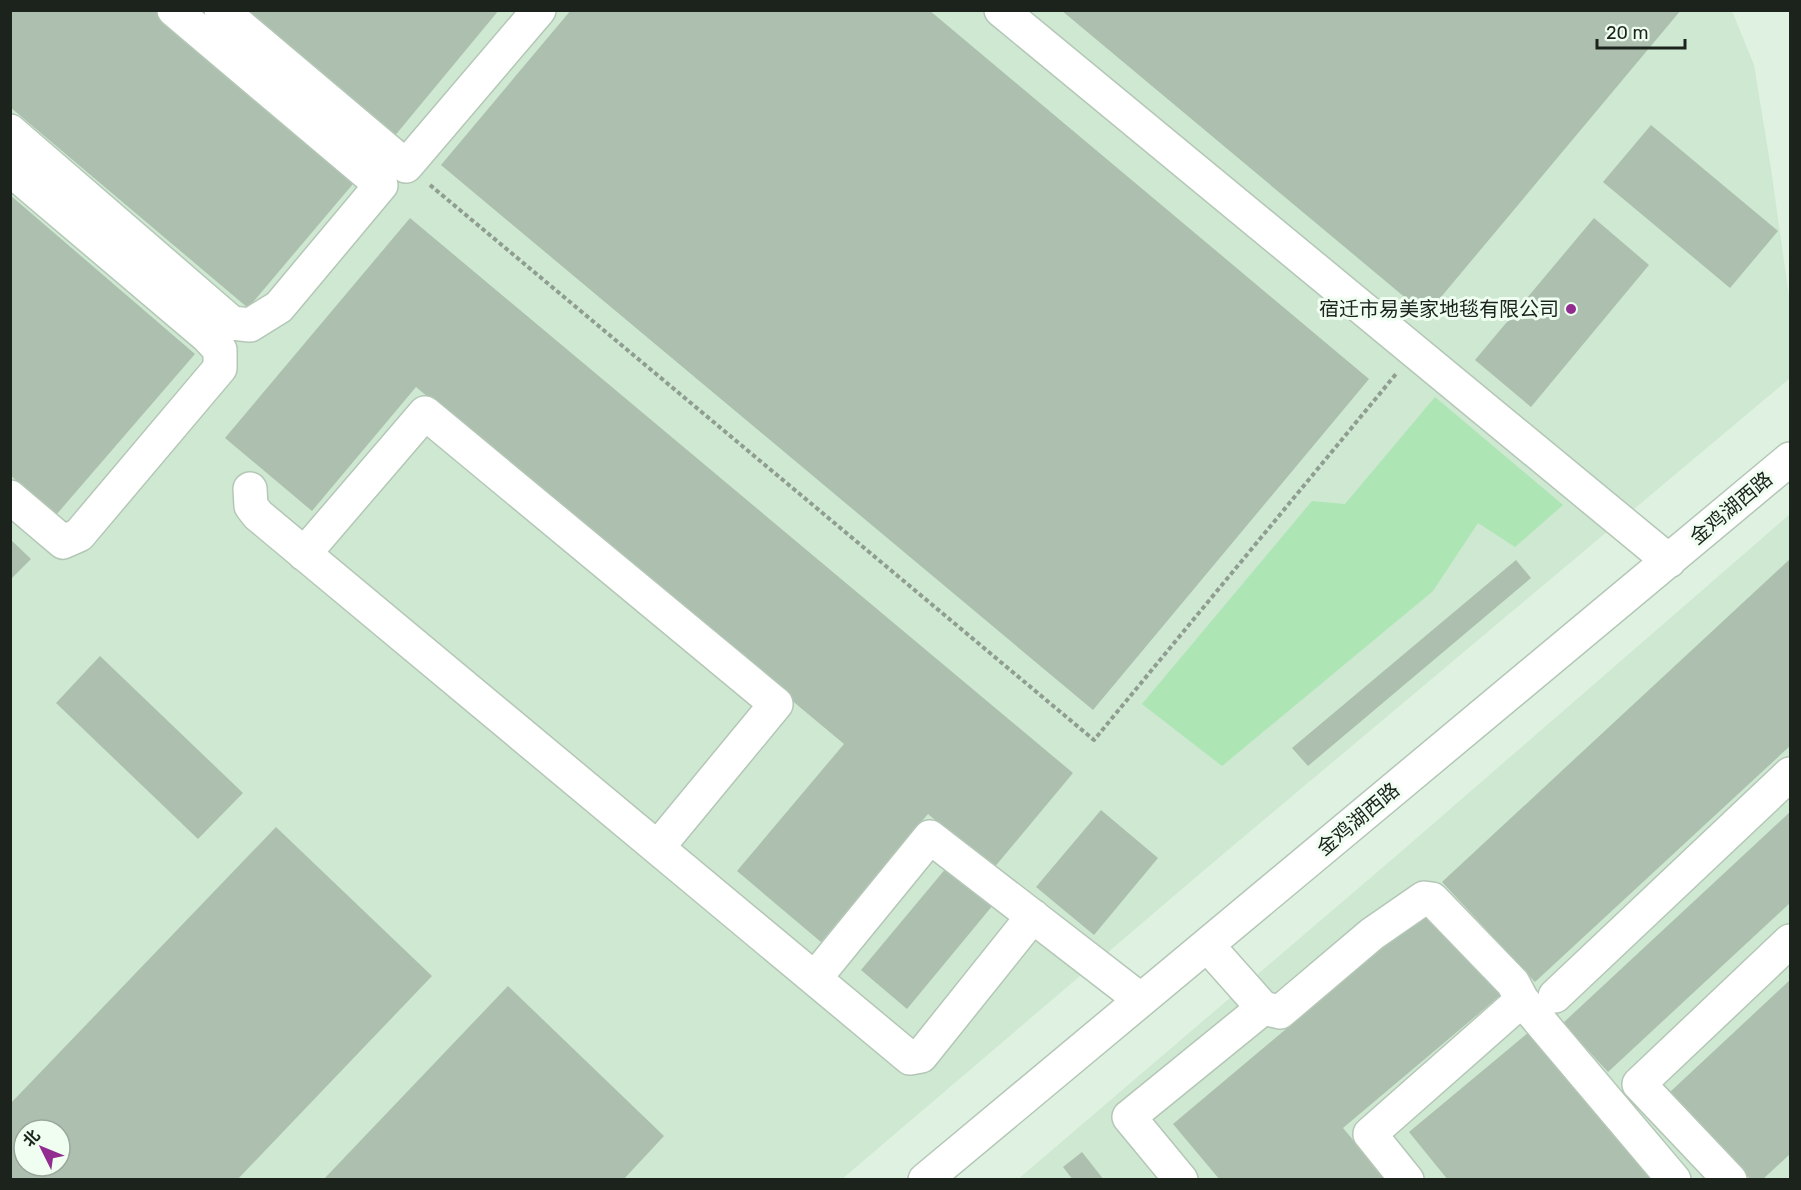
<svg xmlns="http://www.w3.org/2000/svg" width="1801" height="1190" font-family="Rubik,'Noto Sans SC',sans-serif">
  <style>
    .built { fill: #cee8d1; fill-rule: evenodd }
    .green { fill: #ade5b5 }
    .building { fill: #adc0af; fill-rule: evenodd }
    .lines { fill: none; stroke-linecap: round; stroke-linejoin: round }
    .minor-casing { stroke: #b4c7b6; stroke-width: 36 }
    .path { stroke: #909e92; stroke-width: 4; stroke-dasharray: 4.5 3; stroke-linecap: butt }
    .minor { stroke: #fff; stroke-width: 33 }
    .poi-dot { fill: #932c91; stroke: #effef0; stroke-width: 2 }
    .labels { text-anchor: middle; dominant-baseline: central; stroke-width: 6; stroke-linejoin: round; paint-order: stroke }
    .poi-label { font-size: 20px; fill: #1c231d; stroke: #effef0; text-anchor: end }
    .street-label { font-size: 20px; fill: #1c231d; stroke: #effef0 }
  </style>
  <rect width="100%" height="100%" fill="#dff2e1"/>
  <path class="built" d="M10 11H1732L1754 65 1771 169 1790 303V378L1209 866 842 1179H11ZM24 1130H60V1166H24Z
    M1790 514V1179L1017 1180 1396 856Z"/>
  <path class="green" d="M1435 397 1563 505 1515 547 1478 523 1433 591 1222 766 1142 704 1312 501 1345 504Z"/>
  <path class="building" d="M10 10H161L358 178 248 308 10 107Z
    M240 10H499L393 138Z
    M571 10H929L1369 379 1093 710 441 165Z
    M1061 10H1681L1426 315Z
    M1651 125 1778 231 1730 288 1603 182Z
    M10 195 195 354 56 515 10 475Z
    M410 218 1073 773 993 869 928 814 821 942 737 871 844 744 416 387 312 511 225 438Z
    M1594 218 1649 265 1531 407 1475 360Z
    M10 539 31 559 10 580Z
    M1790 559V746L1535 982 1442 882Z
    M1516 560 1531 578 1308 766 1292 748Z
    M100 656 243 793 198 839 56 703Z
    M1101 810 1158 858 1094 935 1036 887Z
    M1790 812V903L1608 1072 1563 1023Z
    M276 827 432 976 237 1180H10V1104ZM24 1130H60V1166H24Z
    M947 867 993 905 907 1009 861 970Z
    M1430 908 1502 994 1343 1128 1387 1180H1220L1173 1124Z
    M1790 980V1154L1762 1180H1751L1670 1092Z
    M508 986 664 1136 623 1180H323Z
    M1529 1032 1652 1180H1448L1409 1132Z
    M1082 1152 1104 1180H1073L1063 1167Z"/>
  <g class="lines">
    <g class="minor-casing">
      <path id="minor" d="M221 10 406 166 539 10
        M1001 10 1669 561
        M10 131 232 323 250 325 279 307 381 185 174 10
        M10 169 208 337 220 350V368L79 535 63 542 10 497
        M250 489 251 506 258 515 910 1058 921 1056 1033 916
        M304 554 425 413 776 704 658 847
        M815 978 930 837 1141 1000
        M1555 996 1790 774
        M1522 1000 1674 1180
        M1263 1008 1280 1012 1372 934 1424 898 1432 899 1513 983 1522 1000 1370 1134 1407 1180
        M925 1180 1790 459
        M1181 1180 1129 1117 1263 1008 1207 945
        M1730 1180 1639 1084 1790 941"/>
    </g>
    <path class="path" d="M430 185 1094 740 1396 374"/>
    <use href="#minor" class="minor"/>
  </g>
  <circle class="poi-dot" cx="1571" cy="309" r="6"/>
  <g class="labels">
    <g class="poi-label">
      <text x="1559" y="309">宿迁市易美家地毯有限公司</text>
    </g>
    <g class="street-label">
      <text transform="translate(1731 508) rotate(-40)">金鸡湖西路</text>
      <text transform="translate(1358 819) rotate(-40)">金鸡湖西路</text>
    </g>
  </g>
  <rect width="1801" height="1190" fill="none" stroke="#1c231d" stroke-width="24"/>
  <g transform="translate(42 1148) rotate(313)"><circle r="28" fill="#effef0" stroke="#9ba69c" stroke-width="1.5"/>
  <path d="M0-4.5L10 22L0 15L-10 22Z" fill="#932c91"/>
  <text y="-9" font-size="16" font-weight="bold" text-anchor="middle" fill="#1c231d">北</text>
  </g>
  <path d="M1597 39v9h88v-9" fill="none" stroke="#1c231d" stroke-width="3"/>
  <text x="1606" y="39" font-size="18" fill="#1c231d" stroke="#effef0" stroke-width="4.5" paint-order="stroke">20 m</text>
</svg>
